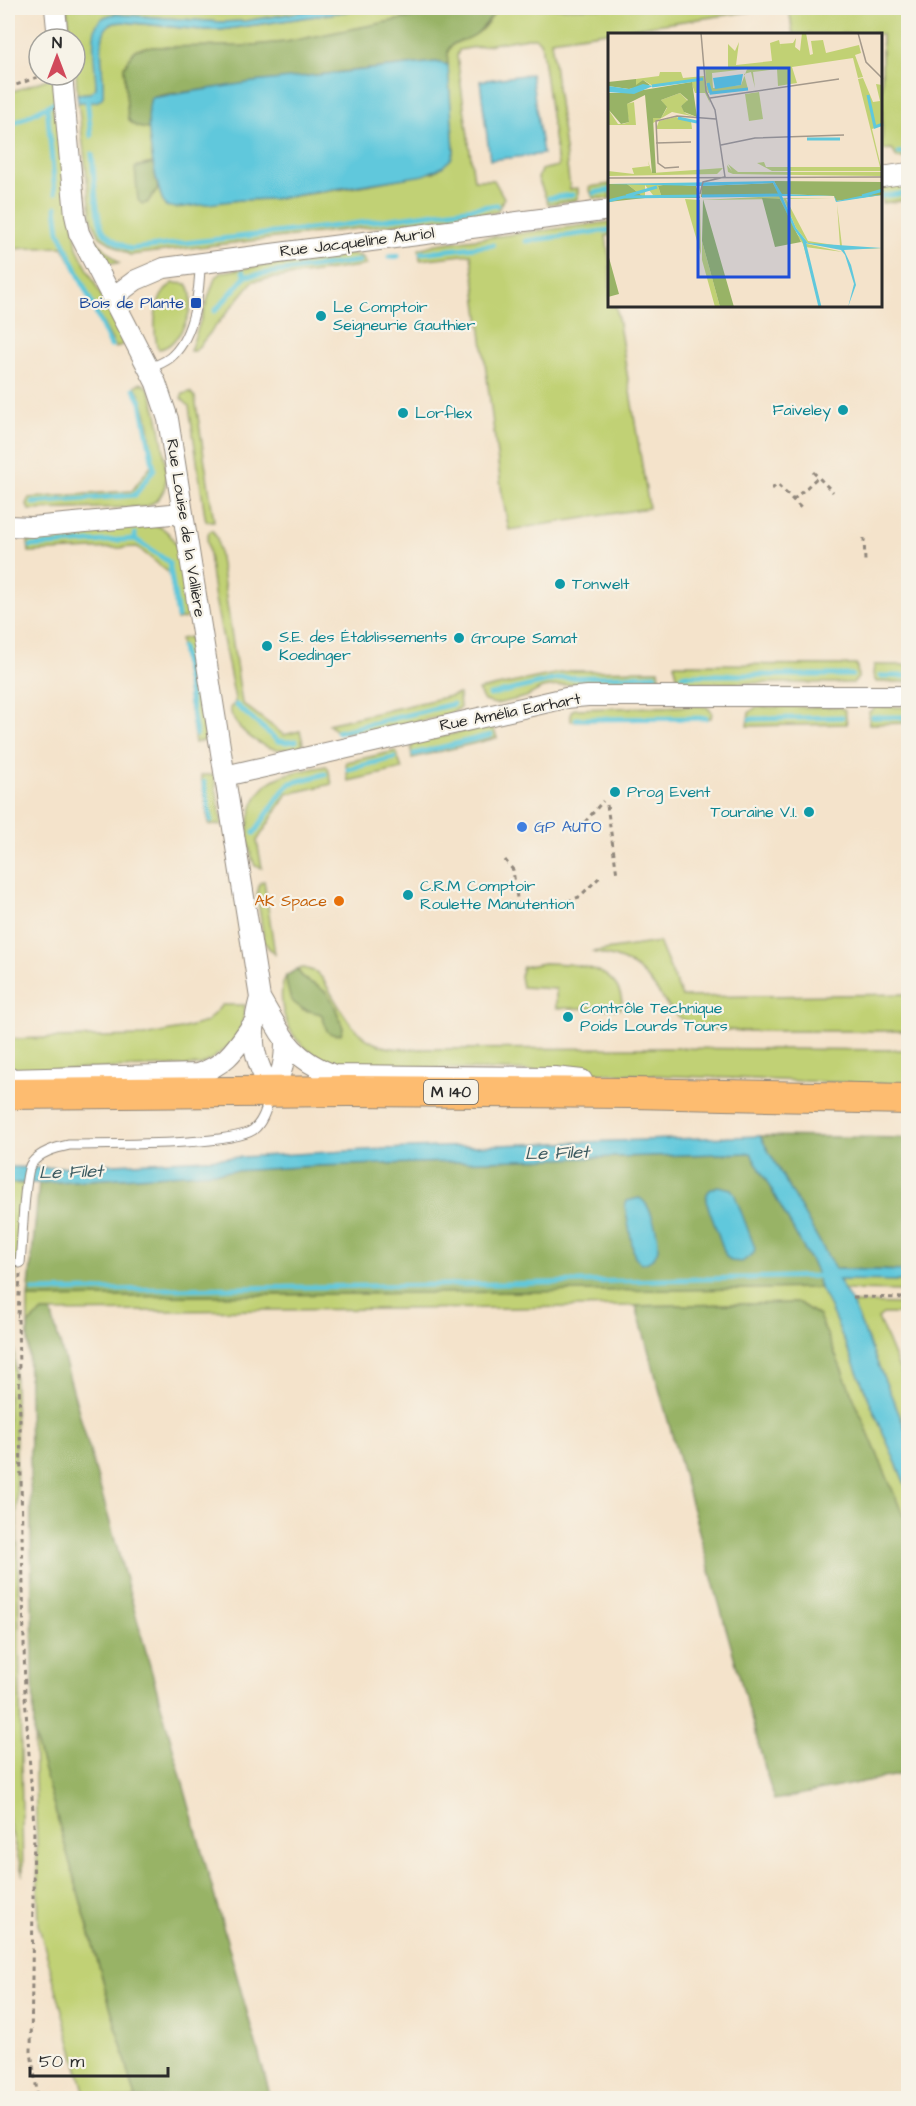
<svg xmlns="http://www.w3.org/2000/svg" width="916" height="2106" font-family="'Architects Daughter',sans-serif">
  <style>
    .green { fill: #c1d174; stroke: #767e50; stroke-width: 1.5 }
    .forest { fill: #98b366; stroke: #626f48; stroke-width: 1.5 }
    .water { fill: #60c8dc; stroke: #467a84; stroke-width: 1.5 }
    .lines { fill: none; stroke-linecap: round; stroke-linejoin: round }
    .stream { stroke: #60c8dc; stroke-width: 5 }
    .service-casing { stroke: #90877b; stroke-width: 11 }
    .minor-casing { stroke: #90877b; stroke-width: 22 }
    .primary-casing { stroke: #90877b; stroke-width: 32 }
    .path { stroke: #90877b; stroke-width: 3; stroke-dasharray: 4.5 4.5; stroke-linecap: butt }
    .service { stroke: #fff; stroke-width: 9 }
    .minor { stroke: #fff; stroke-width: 20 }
    .primary { stroke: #fdbc70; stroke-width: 30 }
    .transit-dot { fill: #1a4fb4; stroke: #f7f3e8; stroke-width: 2 }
    .culture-dot { fill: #0f9aa8; stroke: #f7f3e8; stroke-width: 2 }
    .shop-dot { fill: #3f7fe0; stroke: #f7f3e8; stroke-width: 2 }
    .food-dot { fill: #e8710a; stroke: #f7f3e8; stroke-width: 2 }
    .labels { text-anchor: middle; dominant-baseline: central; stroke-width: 4.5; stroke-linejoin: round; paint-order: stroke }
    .shield { fill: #f7f3e8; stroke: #686764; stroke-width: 1.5 }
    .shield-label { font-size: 15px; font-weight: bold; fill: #2b2b2b }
    .street-label { font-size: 16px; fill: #2b2b2b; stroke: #f7f3e8 }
    .transit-label { font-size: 16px; fill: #164399; stroke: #f7f3e8; text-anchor: end }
    .culture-label { font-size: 16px; fill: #0d838f; stroke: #f7f3e8; text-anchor: start }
    .shop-label { font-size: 16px; fill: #366cbe; stroke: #f7f3e8; text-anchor: start }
    .food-label { font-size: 16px; fill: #c56008; stroke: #f7f3e8; text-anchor: end }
    .water-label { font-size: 18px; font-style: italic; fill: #3b5a60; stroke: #f7f3e8 }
    .inset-river { fill: none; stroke: #60c8dc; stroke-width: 3 }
    .inset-road { fill: none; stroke: #a4998b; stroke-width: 1.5 }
    .view { fill: #1d4ed8; fill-opacity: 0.15; stroke: #1d4ed8; stroke-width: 3 }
    .inset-edge { fill: none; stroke: #2b2b2b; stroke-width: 3 }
  </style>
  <rect width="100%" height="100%" fill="#f7f3e8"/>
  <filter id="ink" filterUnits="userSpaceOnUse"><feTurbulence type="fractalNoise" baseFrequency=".0167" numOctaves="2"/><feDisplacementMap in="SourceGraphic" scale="12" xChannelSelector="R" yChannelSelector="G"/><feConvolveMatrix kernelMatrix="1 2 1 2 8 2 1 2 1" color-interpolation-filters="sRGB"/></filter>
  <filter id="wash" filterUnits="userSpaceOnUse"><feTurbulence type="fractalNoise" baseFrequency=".008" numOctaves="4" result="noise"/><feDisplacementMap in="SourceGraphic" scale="24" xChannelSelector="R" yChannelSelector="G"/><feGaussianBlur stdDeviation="1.35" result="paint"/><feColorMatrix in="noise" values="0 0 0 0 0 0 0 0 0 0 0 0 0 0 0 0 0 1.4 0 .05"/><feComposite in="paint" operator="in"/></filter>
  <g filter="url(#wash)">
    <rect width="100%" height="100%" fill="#f4e3cb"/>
    <path class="green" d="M67 8H325L245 21 221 22 114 14 104 17 95 35 96 88 90 93 77 94 75 39H71Z
      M370 8H476L438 12 286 42 242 46 146 47 135 50 124 67 128 118C134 127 140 128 150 129L153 163 137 166 147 203 158 188 165 206 240 200 273 199 351 188 434 172 442 167 454 151 447 54C452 40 461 42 473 36 484 31 491 17 498 8H775L551 40 570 189 578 188V197L576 200 548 204 538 178 541 170 558 166 541 43 536 38H527L459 50 457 56 474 180H494L504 198 497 212 130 255 100 237 92 220 78 102H96L103 96C105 79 95 36 109 25 113 22 118 23 123 22L202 30H221Z
      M789 8H908V158H897L892 149 882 150V34H793Z
      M53 77 77 248 125 343 116 348 63 247 8 249V93Z
      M610 184V199L593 198 589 187Z
      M908 184V200L882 203V187Z
      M84 207 86 209 93 237 119 263 105 262 99 258 80 208Z
      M610 222V235L606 236 610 264V306H616L649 508 509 530 502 494 471 254 420 260 419 249 436 244Z
      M352 254 362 257 367 265 253 281 195 351H190L215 278 223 272 251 267Z
      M173 283 187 284C200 301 180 347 159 349L157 347C153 325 152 298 173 283Z
      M141 383C144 385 146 385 148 388 157 402 169 470 165 485 163 496 154 505 143 507L29 510 27 505 29 498 132 491 152 464C151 437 149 409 135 386Z
      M190 392 195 397 214 521H206L205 516 189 406 181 398 183 394Z
      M153 525C185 530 185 587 189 613L186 618 177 620 169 573 137 547 29 552 28 542 31 536Z
      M212 530 217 538 242 703 284 735 300 731 303 743 300 748C292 749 283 750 275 749 257 745 232 727 230 708L235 703V699L215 599 207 540 209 532Z
      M190 637 206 736 205 740 195 743 180 639Z
      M674 664 857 665 858 678 853 683H685L678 679Z
      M874 665H908V682H876L873 675Z
      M659 670 660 677 654 682 573 684 542 688 526 697 496 704 484 701 478 690 569 671Z
      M459 694 460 708 448 715 359 734 337 732 328 724Z
      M699 706 707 707 712 712 711 718 571 721V711L575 709Z
      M756 707H839L845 710 847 724 747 726 749 713Z
      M876 707H908V723L869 724V712Z
      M489 726 493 727 497 738 412 758 411 748 415 742Z
      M396 751 402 769 348 781 346 762Z
      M326 766 328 768 332 784 287 794 257 841 262 868 255 866C244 840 245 803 268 784 282 772 308 770 326 766Z
      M201 775H214L222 825H209Z
      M264 881 275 954 268 947 264 941 257 894 260 883Z
      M659 942 682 997 908 994V1031H743C722 1030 697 1029 679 1017 670 1011 664 1000 658 992 639 964 624 958 592 952Z
      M544 963C573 963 622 966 622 1006L620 1009 556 1008V989L522 987 520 976 523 967Z
      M304 968 316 972 322 978C338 1003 351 1037 382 1046 394 1050 407 1049 419 1049L659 1048 908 1050V1085L575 1072 338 1066C324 1060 308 1052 298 1041 284 1026 276 995 286 976L287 986 302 1009C307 1012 317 1011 321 1014 331 1020 318 1031 337 1035L343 1028C338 1017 334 998 323 990 311 980 307 985 297 969Z
      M222 1005H245C244 1038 228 1049 202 1065L8 1072V1039L144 1036 181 1029 206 1022Z
      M8 1183 23 1184 15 1286H10L8 1278Z
      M838 1279 908 1281V1291L842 1290Z
      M820 1288 828 1303 908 1491V1527L819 1316 799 1303 512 1308 42 1312 28 1325V1298Z
      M852 1303 908 1304V1314H883L878 1318 908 1390V1435Z
      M8 1324 14 1330 23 1876 8 1819Z
      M34 1735 136 2098H86L39 1927Z"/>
    <path class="forest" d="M476 8H498C491 17 485 26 476 34 460 46 445 35 448 65L436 62 342 72 163 95 154 97 150 101V129C140 128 133 127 128 118L124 67 135 50 146 47 242 46 286 42 438 12Z
      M153 163 158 188 147 203 142 204 138 200 135 168Z
      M297 969C305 984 312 981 323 990 334 998 338 1017 343 1028L341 1034C321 1037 328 1024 321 1014 295 1008 288 1004 286 976Z
      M760 1136 908 1138V1271L835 1269Z
      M751 1153 815 1269 820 1288 28 1298 39 1183 315 1166Z
      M799 1303 819 1316 908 1527V1773L774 1800 636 1306Z
      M42 1312H51L271 2098H136L34 1735 28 1325Z"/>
    <path class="water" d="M325 8H370L221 30H202L123 22C118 23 113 22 109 25 95 36 105 79 103 96 99 105 87 102 78 102L77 94 90 93 96 88C96 72 90 37 97 24 101 17 107 16 114 14L221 22 245 21Z
      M436 62 448 65 454 151 451 159 442 167 424 175 273 199 240 200 176 208 165 206C155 183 143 122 151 98L253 82Z
      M531 74 543 154 490 160 480 81Z
      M760 1136 835 1269 908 1271V1281L838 1280 852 1303 908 1435V1491L828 1303 820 1288 815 1269 751 1153 315 1166 39 1183H8V1167L42 1168 384 1149Z
      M718 1186 731 1189 734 1193 755 1248 754 1253 742 1262 731 1261 726 1256 706 1201C706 1192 709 1189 718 1186Z
      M639 1198C651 1202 661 1241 657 1252 654 1259 648 1263 641 1264L634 1255 625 1206 627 1201Z"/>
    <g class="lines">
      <path class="stream" d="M87 98 91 136
        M47 106 55 193
        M8 123 17 122 53 103
        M899 153 908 152
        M92 154C94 172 95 215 103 230 108 239 121 244 130 249L336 226 497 205
        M594 193 610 190
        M882 196 908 193
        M549 198 573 195
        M56 207 59 231 111 346
        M526 241 610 230
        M421 253 493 245
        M389 257 398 256
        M246 276 359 261
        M215 311 246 276 243 272
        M33 503 135 495 154 469 141 402 134 389
        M135 539 169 562 178 617
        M31 546 135 539V534
        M182 647 196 735
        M682 675H852
        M880 676H908
        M490 695 562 678 655 675
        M236 705 278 741 287 742 296 741
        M873 717H908
        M576 719 706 718
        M750 719 842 717
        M337 732 453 704
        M414 754 491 735
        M348 769 394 758
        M204 782 211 821
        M254 833 285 788 291 783 325 774
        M33 1291 502 1284 823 1276"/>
    </g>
  </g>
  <g filter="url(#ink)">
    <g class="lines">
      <g class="service-casing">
        <path id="service" d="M148 369C156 365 167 362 173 355 194 335 200 290 200 262
          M20 1263C22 1247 24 1174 31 1164 40 1152 55 1148 69 1145 104 1144 229 1146 253 1130 263 1122 266 1109 270 1097"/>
      </g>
      <g class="minor-casing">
        <path id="minor" d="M55 8 58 39
          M62 75 75 215 79 233 156 383 168 419 260 998C249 1038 252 1056 272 1092
          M882 177 908 173
          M113 297 136 280 164 268 610 210
          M8 526 32 527 182 513
          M225 776 566 698 588 696H908
          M260 998C283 1037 289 1057 334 1075L555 1077 582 1080
          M8 1079 197 1074C227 1065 236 1048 253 1024
          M272 1092C282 1073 285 1063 285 1041"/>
      </g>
      <g class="primary-casing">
        <path id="primary" d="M8 1094 349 1091 631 1093 908 1099"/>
      </g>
      <path class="path" d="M8 88 43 75
        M907 452 908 454
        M813 472 833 492
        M772 489 777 484 803 510
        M907 493 908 491
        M793 500 818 477
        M864 538 865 561
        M908 604V603
        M607 805 617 875
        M579 829 603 801
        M505 860 513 870 518 905 523 908 565 902 579 897 602 875
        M20 1274 18 1316 25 1696 34 1826 31 2052 38 2098
        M853 1297 908 1298
        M8 1315 18 1316"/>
      <use href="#service" class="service"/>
      <use href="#minor" class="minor"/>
      <use href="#primary" class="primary"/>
    </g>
  </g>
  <rect class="transit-dot" x="190" y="297" width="12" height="12" rx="3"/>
  <g class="culture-dot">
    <circle cx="321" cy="316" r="6"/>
    <circle cx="843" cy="410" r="6"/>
    <circle cx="403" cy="413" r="6"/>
    <circle cx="560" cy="584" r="6"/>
    <circle cx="459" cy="638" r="6"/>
    <circle cx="267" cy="646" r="6"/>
    <circle cx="615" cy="792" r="6"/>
    <circle cx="809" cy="812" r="6"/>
    <circle cx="408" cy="895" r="6"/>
    <circle cx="568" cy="1017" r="6"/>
  </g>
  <circle class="shop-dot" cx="522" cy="827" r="6"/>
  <circle class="food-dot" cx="339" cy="901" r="6"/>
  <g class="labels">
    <rect class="shield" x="424" y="1080" width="54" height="24" rx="4.5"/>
    <g class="shield-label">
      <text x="451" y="1092">M 140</text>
    </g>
    <g class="street-label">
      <text transform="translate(357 242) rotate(-7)">Rue Jacqueline Auriol</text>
      <text transform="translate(186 528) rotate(81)">Rue Louise de la Vallière</text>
      <text transform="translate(510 712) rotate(-11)">Rue Amélia Earhart</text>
    </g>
    <g class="transit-label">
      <text x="184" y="303">Bois de Plante</text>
    </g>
    <g class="culture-label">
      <text x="333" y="307">Le Comptoir<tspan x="333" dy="18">Seigneurie Gauthier</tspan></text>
      <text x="831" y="410" text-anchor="end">Faiveley</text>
      <text x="415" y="413">Lorflex</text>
      <text x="572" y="584">Tonwelt</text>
      <text x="279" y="637">S.E. des Établissements<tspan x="279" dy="18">Koedinger</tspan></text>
      <text x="471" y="638">Groupe Samat</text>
      <text x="627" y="792">Prog Event</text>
      <text x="797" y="812" text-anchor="end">Touraine V.I.</text>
      <text x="420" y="886">C.R.M Comptoir<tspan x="420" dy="18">Roulette Manutention</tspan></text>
      <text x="580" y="1008">Contrôle Technique<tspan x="580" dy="18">Poids Lourds Tours</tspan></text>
    </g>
    <g class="shop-label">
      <text x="534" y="827">GP AUTO</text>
    </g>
    <g class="food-label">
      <text x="327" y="901">AK Space</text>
    </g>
    <g class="water-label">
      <text transform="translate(557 1153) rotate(-2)">Le Filet</text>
      <text transform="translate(71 1172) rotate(-2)">Le Filet</text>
    </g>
  </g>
  <g transform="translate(608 33)">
    <rect width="274" height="274" fill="#f4e3cb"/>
    <path d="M194 0H198L202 22 205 21 203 8 215 7 218 20 251 12 253 20 247 22 255 44 250 45 245 25 184 34 189 50 170 53 169 36 145 39 147 55 143 39 136 41 140 56 99 60 97 34H120V11L127 18 131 9 128 32 164 28 162 10 171 7 173 16 172 11 185 10 188 5 187 14 192 18ZM139 36 133 52 105 55 104 40ZM52 39H73L75 45 96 43 102 70 97 60H87L83 49 45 53 35 47 29 53 26 50 28 46 51 43ZM255 45 265 69 272 68 268 51 274 52V92L264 96 274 138H164L149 130 156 129 158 134H272L250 46ZM151 59 155 86 141 88 137 61ZM72 60 80 68 73 73 77 80 88 84 64 79 45 90V85H53L59 75 53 67ZM26 69 28 92H1L0 76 10 91H15L21 89 18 71ZM68 84 89 90 83 88 84 96H48L51 88ZM40 128 44 140 115 135 109 141 0 143V138L26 141 24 135 41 133ZM120 131 130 139H274V143L125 141 120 139 119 132 124 138ZM19 151H60L50 153 54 165 45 162 37 152V165ZM172 163 188 200 199 211 235 219 197 214 213 274 195 211 185 197 172 166 93 167ZM175 165 224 166 226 171 224 166H178L200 208 232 213 229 171 234 213 274 216 233 215 200 210 188 195ZM77 166 92 167 93 222ZM94 208 112 274H107L94 227Z" fill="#c1d174" fill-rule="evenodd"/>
    <path d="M28 46V52L35 47 42 52 21 56 0 53V49ZM84 49 89 84 76 79 73 73 80 67 72 60 53 67 59 74 53 85H45L48 140H44L37 62 19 71 21 89 13 91 0 76V60H17ZM166 148 274 149V162L228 168 226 163 173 161ZM165 150 172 163 93 164 94 153ZM0 151H19L37 165 0 169ZM60 151 88 153 92 165H54L50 153ZM154 165 172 166 193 209 167 214ZM95 166 126 274H112L94 208ZM0 221 11 261 0 264Z" fill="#98b366"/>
    <path d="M135 41 133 52 107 56 105 45ZM35 51 45 53 26 61 0 59V53L21 56ZM166 148 174 161 226 163 229 168 252 163 274 162 228 169 226 163H174L188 195 200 210 274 215 236 217 243 232 248 252 240 274 246 251 237 222 233 217 196 210 186 196 165 150 93 153 0 151Z" fill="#60c8dc"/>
    <path class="inset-river" d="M100 50 103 60 140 56M44 53 95 46M260 62 267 94 275 91M70 85 89 89M199 106H232M18 163 49 154M94 163 173 162M254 163 275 157M0 168 16 164 91 163M196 208 212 274"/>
    <path class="inset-road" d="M93 0 98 58 107 77 117 144M250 0 258 29 275 46M102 65 231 46M48 110 83 109M113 112 147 105 236 102M71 134 57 135 50 130 48 88 69 83 108 86M0 145 275 144M92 161 95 149 117 144"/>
    <path class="view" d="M90 35H181V244H90Z"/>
    <rect width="274" height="274" class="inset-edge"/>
  </g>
  <rect width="916" height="2106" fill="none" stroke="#f7f3e8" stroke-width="30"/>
  <g transform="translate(57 57)"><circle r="28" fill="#f7f3e8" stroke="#a5a39c" stroke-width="1.5"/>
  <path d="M0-4.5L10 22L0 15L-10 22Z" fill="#d1495b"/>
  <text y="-9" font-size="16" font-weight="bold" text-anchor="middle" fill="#2b2b2b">N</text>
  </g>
  <path d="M30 2067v9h138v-9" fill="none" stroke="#2b2b2b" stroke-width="3"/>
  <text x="39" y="2067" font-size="18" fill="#2b2b2b" stroke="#f7f3e8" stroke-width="4.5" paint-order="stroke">50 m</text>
</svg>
